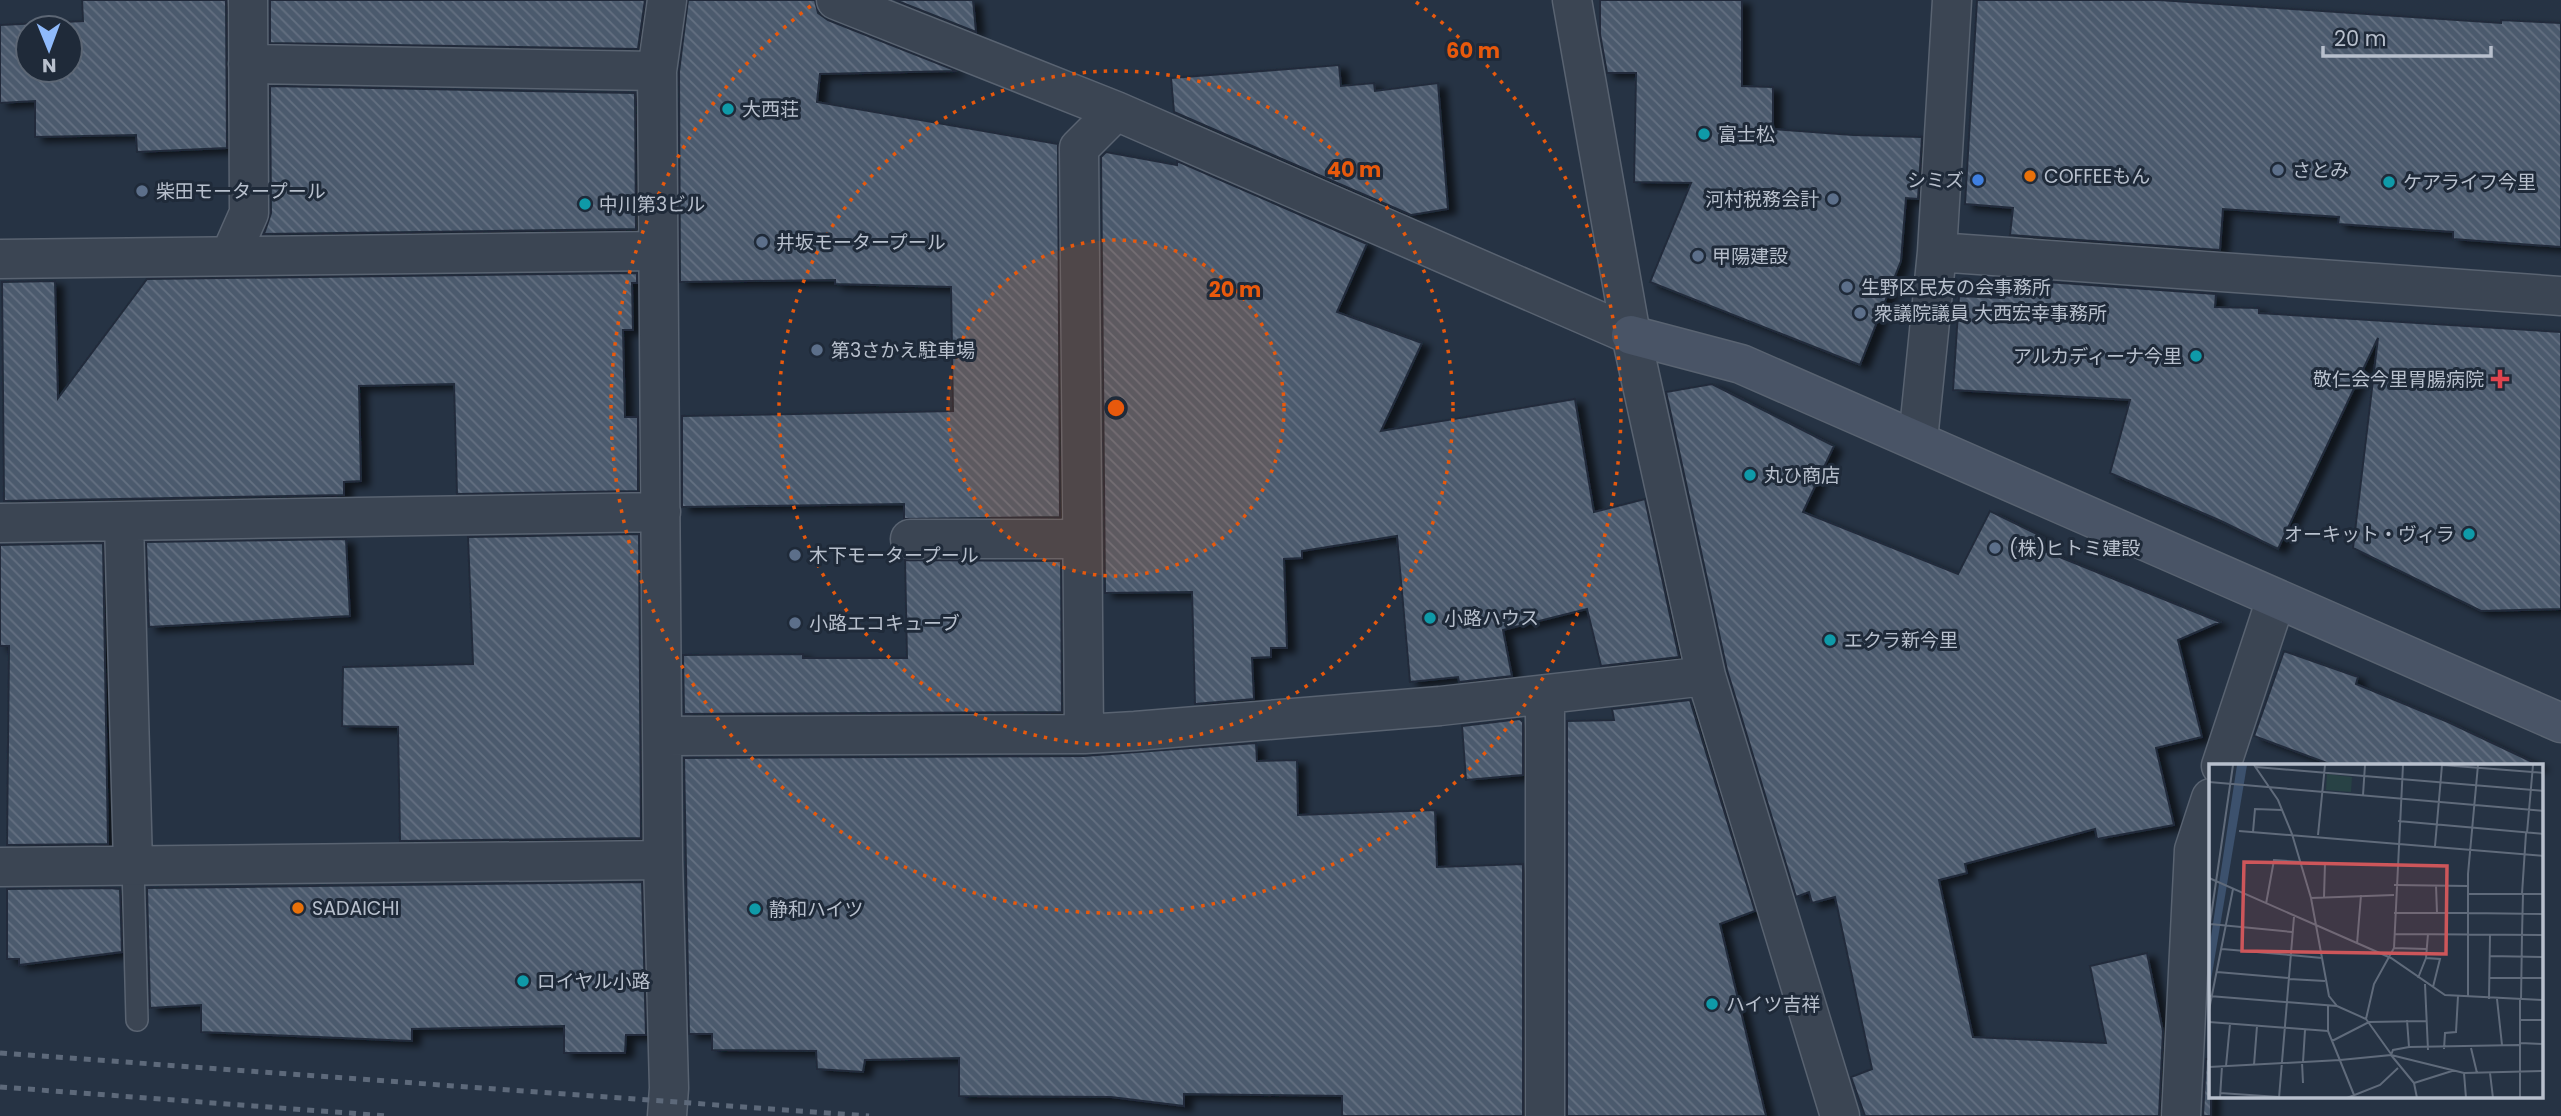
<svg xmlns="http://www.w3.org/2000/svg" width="2561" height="1116" font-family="Poppins,'Noto Sans JP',sans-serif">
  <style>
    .building { fill: url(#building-back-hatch); stroke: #212c3b; stroke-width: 2; fill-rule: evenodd; filter: url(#shadow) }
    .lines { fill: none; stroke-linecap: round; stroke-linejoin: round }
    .lane-casing { stroke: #596371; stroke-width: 24 }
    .street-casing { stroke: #596371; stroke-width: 41 }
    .secondary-casing { stroke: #596371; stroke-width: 41 }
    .lane { stroke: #3b4553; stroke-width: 21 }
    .street { stroke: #3b4553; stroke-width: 38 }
    .secondary { stroke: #495466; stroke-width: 38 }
    .rail { stroke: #5d697a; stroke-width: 5; stroke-dasharray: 7 7; stroke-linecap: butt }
    .ring { fill: none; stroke: #e8590c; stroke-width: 3.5; stroke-dasharray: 3.5 7 }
    .culture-dot { fill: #0f9aa8; stroke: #1f2a39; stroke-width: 2.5 }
    .service-dot { fill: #5c6f8a; stroke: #1f2a39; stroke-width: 2.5 }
    .food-dot { fill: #e8710a; stroke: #1f2a39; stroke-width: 2.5 }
    .shop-dot { fill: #3f7fe0; stroke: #1f2a39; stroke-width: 2.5 }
    .health-dot { fill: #e0444e; stroke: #1f2a39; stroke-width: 2.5 }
    .labels { text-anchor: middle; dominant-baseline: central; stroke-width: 6; stroke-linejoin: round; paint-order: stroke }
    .poi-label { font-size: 19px; fill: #b8c0cd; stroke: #1f2a39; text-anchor: start }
    .inset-road { fill: none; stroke: #606b7b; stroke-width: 2 }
    .view { fill: #cd565a; fill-opacity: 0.15; stroke: #cd565a; stroke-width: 3.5 }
    .inset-edge { fill: none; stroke: #b8c0cd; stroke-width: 3.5 }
    .centre { fill: #e8590c; stroke: #1f2a39; stroke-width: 3.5 }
    .ring-label { font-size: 21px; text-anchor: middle; font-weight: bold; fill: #e8590c; stroke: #1f2a39; stroke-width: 6; stroke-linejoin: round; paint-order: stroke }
  </style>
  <defs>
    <pattern id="building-back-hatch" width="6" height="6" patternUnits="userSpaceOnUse" patternTransform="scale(1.75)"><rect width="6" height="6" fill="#4c5a6d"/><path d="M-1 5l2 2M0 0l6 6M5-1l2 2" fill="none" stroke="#647081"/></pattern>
    <filter id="shadow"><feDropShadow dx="8" dy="4.5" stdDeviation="3.5" flood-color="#0009"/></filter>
  </defs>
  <rect width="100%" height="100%" fill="#263344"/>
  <path class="building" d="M82 0H226L227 148 137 152 136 135 35 137V101L0 103V25L83 21ZM28 28H70V70H28Z
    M270 0H645L638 49 270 43Z
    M688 0H815L818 13 828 20 957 71 820 74 817 102 1058 144 1060 517 904 519V504L682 507V416L953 411 951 287 835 284V280L680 282 679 72Z
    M895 0H973L976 32Z
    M1600 0H1742V86L1773 87V129L1853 135 1922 137 1918 199 1906 198 1901 261 1860 365 1650 282 1691 183 1634 182 1636 73H1607L1600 34Z
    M1977 0H2159L2501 23V20L2561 23V247L2453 239V232L2338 224 2339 217 2223 209 2220 250 2010 235 2013 208 1965 204Z
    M1339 65 1341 86 1374 83 1375 91 1438 83 1448 209 1411 215 1174 112 1171 78Z
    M270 86 635 93 636 229 264 234 271 213Z
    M1106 152 1177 165V161L1367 244 1337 312 1422 343 1381 431 1575 399 1594 512 1645 499 1679 657 1601 666 1587 609 1503 630 1512 676 1459 682 1458 677 1410 682 1397 536 1302 551V558L1284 559 1287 648H1271V657L1252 658 1254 699 1195 704 1192 592 1105 593 1101 157Z
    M637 273V283H632L633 330H623L625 417H638V491L457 494 454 384 359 386 361 481 344 482V495L4 501 2 282 55 281 58 398 147 279Z
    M2006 279 2216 294 2215 307 2259 308V313L2561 332V609L2481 611 2353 548 2378 338 2278 549 2221 521 2110 473 2130 400 1953 390 1959 296 2004 298Z
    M1712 384 1834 446 1803 512 1958 574 1990 511 2045 538 2042 550 2220 622 2178 640 2202 737 2156 748 2174 825 2097 839 2095 829 1965 864 1967 873 1939 880 1973 1037 2106 1043 2090 966 2147 953 2163 1031 2159 1116H1865L1851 1077 1872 1069 1835 897 1812 903 1809 892 1796 897 1727 670 1666 392Z
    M639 534 641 838 400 841 398 727 342 726 343 667 473 664 468 537Z
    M346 539 350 616 149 627 146 542Z
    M103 543 108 844 7 845 9 646H0V545Z
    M905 560 1061 561 1062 712 684 714 683 655 803 654V658H907Z
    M2284 651 2358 677 2356 684 2448 722 2541 766H2335L2254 736Z
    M1690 700 1755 911 1720 924 1766 1116H1567V721L1614 720 1612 709Z
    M1520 719 1523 722V775L1466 780 1462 726Z
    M1256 743 1257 761 1297 760 1298 815 1435 810 1437 867 1523 864V1116H1342V1096L1184 1094V1106L1111 1097 959 1096V1058L865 1060 863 1072 817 1069 816 1051 712 1050V1034H689L684 758 1084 756Z
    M642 882 646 1035H626L625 1053H564V1026L412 1029V1041L201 1032V1005L150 1008 147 888Z
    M109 888 120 889 122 952 19 965V959H7V889Z
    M2206 1059H2211V1116H2203Z"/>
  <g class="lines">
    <g class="lane-casing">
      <path id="lane" d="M133 866 137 1020"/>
    </g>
    <g class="street-casing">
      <path id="street" d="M667 0 657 71 663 860 669 1088 667 1116
        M836 0 1116 111 1631 335
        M1572 0 1631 335 1706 676 1840 1116
        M248 64 657 71
        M1937 252 2561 296
        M230 256 249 213 248 0
        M0 259 658 251
        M1918 440 1937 252 1952 0
        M124 521 133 866
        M0 523 661 512
        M910 539H1082
        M1545 695V1116
        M1084 734 1079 148 1116 111
        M664 736 1084 734 1135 731 1440 706 1706 676
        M2221 766 2276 599
        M0 867 663 860
        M2181 1116 2194 850 2211 798"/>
    </g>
    <g class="secondary-casing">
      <path id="secondary" d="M1631 335 1741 364 2561 723"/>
    </g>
    <use href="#lane" class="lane"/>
    <use href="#street" class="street"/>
    <use href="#secondary" class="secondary"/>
    <path class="rail" d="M0 1053 869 1116
      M0 1087 388 1116"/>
  </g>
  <circle cx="1116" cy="408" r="168" fill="#e8590c" fill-opacity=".12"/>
  <g class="ring">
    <circle cx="1116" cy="408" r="168"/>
    <circle cx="1116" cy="408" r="337"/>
    <path d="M1416 2A505 505 0 1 1 816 2"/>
  </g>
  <g class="culture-dot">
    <circle cx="728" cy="109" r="7"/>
    <circle cx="1704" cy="134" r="7"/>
    <circle cx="2389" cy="182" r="7"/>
    <circle cx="585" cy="204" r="7"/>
    <circle cx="2196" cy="356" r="7"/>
    <circle cx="1750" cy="475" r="7"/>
    <circle cx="2469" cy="534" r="7"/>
    <circle cx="1430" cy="618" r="7"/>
    <circle cx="1830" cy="640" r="7"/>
    <circle cx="755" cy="909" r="7"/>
    <circle cx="523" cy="981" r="7"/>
    <circle cx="1712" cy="1004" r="7"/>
  </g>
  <g class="service-dot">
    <circle cx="2278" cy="170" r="7"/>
    <circle cx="142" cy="191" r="7"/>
    <circle cx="1833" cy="199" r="7"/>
    <circle cx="762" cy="242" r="7"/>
    <circle cx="1698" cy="256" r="7"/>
    <circle cx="1847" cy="287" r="7"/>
    <circle cx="1860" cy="313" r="7"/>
    <circle cx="817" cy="350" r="7"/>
    <circle cx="1995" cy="548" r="7"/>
    <circle cx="795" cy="555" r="7"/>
    <circle cx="795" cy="623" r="7"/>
  </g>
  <g class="food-dot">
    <circle cx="2030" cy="176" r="7"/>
    <circle cx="298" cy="908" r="7"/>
  </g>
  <circle class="shop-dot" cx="1978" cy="180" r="7"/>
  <path class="health-dot" d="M2496.5 368.5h7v7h7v7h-7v7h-7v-7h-7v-7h7z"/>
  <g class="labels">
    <g class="poi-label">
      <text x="742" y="109">大西荘</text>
      <text x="1718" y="134">富士松</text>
      <text x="2292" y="170">さとみ</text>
      <text x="2044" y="176">COFFEEもん</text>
      <text x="1964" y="180" text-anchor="end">シミズ</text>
      <text x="2403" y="182">ケアライフ今里</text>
      <text x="156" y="191">柴田モータープール</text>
      <text x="1819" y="199" text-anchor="end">河村税務会計</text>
      <text x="599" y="204">中川第3ビル</text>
      <text x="776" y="242">井坂モータープール</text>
      <text x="1712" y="256">甲陽建設</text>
      <text x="1861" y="287">生野区民友の会事務所</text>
      <text x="1874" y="313">衆議院議員 大西宏幸事務所</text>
      <text x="831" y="350">第3さかえ駐車場</text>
      <text x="2182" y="356" text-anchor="end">アルカディーナ今里</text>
      <text x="2484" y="379" text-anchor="end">敬仁会今里胃腸病院</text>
      <text x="1764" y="475">丸ひ商店</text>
      <text x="2455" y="534" text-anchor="end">オーキット・ヴィラ</text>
      <text x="2009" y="548">(株)ヒトミ建設</text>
      <text x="809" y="555">木下モータープール</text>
      <text x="1444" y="618">小路ハウス</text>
      <text x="809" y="623">小路エコキューブ</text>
      <text x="1844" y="640">エクラ新今里</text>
      <text x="312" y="908">SADAICHI</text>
      <text x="769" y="909">静和ハイツ</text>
      <text x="537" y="981">ロイヤル小路</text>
      <text x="1726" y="1004">ハイツ吉祥</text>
    </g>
  </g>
  <g transform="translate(2209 764)">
    <rect width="334" height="334" fill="#263344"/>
    <path d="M118 10 143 13 142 28 117 26Z" fill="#284245"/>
    <path d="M28 1H38L0 228V186Z" fill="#3c516d"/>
    <path class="inset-road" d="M45 1 69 36 83 70 102 134 120 232 128 242M233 1 335 9M47 3 335 27M0 18 335 47M154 31 156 1M189 57 335 70M30 67 335 92M44 68 46 45 73 46M318 69 324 1M109 71 116 1M226 82 233 1M0 114 182 194 236 231 335 236M185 121 259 122M227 121 228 149M259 130H335M313 130 317 69M115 133 116 99M102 134 185 131M57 140 65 96 92 98M185 149H259M259 149 335 150M1 160 83 168M0 166 24 1M185 170 335 171M219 170 217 194 231 195 224 223M313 171 314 130M148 180 152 131M185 184 217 185M13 185 81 191M81 191 113 194M280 192 335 193M8 208 80 214M209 214 217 194M280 214H313M313 214H335M80 215 116 217M216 220 219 286M0 232 128 242 157 255 182 290M259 232V110L269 1M280 235 281 170M288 235 293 281M311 236V334M312 236 313 171M119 242V267L145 331M0 246 24 125M157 255 165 220 185 184 194 1M198 256 200 283M311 256H335M0 258 119 267M123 277 160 258 218 257M311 279 335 280M262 284 268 309M235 285 236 269 247 268 249 232M182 291 255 309 335 307M182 291 205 319 208 334M93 298 94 319M94 298 96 266M45 301 48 262M17 302 21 260M0 303 131 296 182 291 184 286 200 283 310 281M255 309 257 334M281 309 284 334M205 319 243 307M11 329 70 333M11 334 13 302M70 334 85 153M138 334 171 321 189 304"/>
    <path class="view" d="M35 98 238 102 237 190 33 187Z"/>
    <rect width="334" height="334" class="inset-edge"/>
  </g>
  <circle cx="1116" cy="408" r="10" class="centre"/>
  <g class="ring-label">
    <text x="1473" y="58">60 m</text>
    <text x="1354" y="177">40 m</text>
    <text x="1235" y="297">20 m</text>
  </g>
  <g transform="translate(49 49) rotate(179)"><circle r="33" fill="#1f2a39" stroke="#5c6674" stroke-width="2"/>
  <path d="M0-5L12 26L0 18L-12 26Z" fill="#8fbafb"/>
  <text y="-10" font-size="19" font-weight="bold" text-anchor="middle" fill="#b8c0cd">N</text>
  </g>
  <path d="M2323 46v10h168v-10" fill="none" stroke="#b8c0cd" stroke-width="3.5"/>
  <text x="2334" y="46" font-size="21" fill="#b8c0cd" stroke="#1f2a39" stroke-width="5" paint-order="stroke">20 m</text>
</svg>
